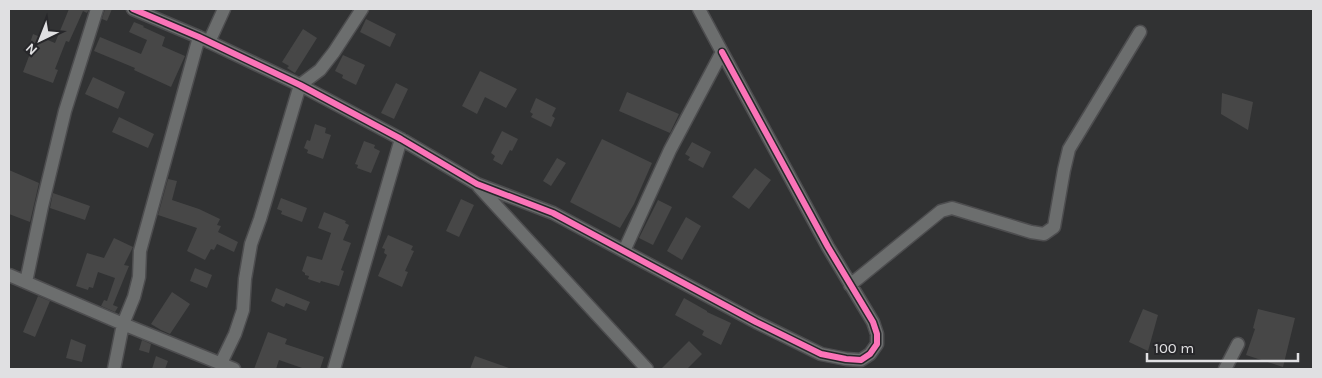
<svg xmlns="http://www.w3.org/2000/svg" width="1322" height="378" font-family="Karla,sans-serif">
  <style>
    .building { fill: #474747 }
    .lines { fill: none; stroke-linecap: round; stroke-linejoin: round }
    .minor-casing { stroke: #4d4d4f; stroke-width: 15 }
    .minor { stroke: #6c6e6e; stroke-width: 12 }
    .cycleway-casing { stroke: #27272a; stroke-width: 9 }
    .cycleway { stroke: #fb73b8; stroke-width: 6 }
  </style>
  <rect width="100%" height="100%" fill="#313233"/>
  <path class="building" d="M69 9H89L87 13 83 11 69 42 66 41 55 69 58 70 53 83 23 72 31 51 28 49 33 34 55 43Z
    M105 9H112L107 21 102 19Z
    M366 19 396 34 390 47 360 32Z
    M134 22 144 26 143 27 165 37 162 46 185 56 171 87 134 70 135 68 94 51 100 37 141 54 147 40 129 32Z
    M303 29 317 38 295 73 287 68 289 66 282 62Z
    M343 55 365 65 356 85 342 78 343 75 335 71Z
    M480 71 517 89 506 108 485 97 477 114 462 106Z
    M93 77 125 92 118 109 85 94Z
    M396 83 408 89 394 119 381 113Z
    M627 92 679 114 670 133 619 111Z
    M1222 93 1253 102 1248 130 1221 114Z
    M536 98 556 108 552 116 555 118 551 127 531 117 533 114 530 112Z
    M119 117 154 134 148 148 112 132Z
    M315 124 326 128 325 133 331 135 323 159 307 153 308 150 304 148 307 140 310 141Z
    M502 131 518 139 512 151 510 150 502 165 493 160 495 156 491 153Z
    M602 139 652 163 634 204 620 228 570 202Z
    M364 141 375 145 374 148 380 151 371 173 357 168 358 165 355 164Z
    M692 142 711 152 703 168 688 160 690 157 685 154Z
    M557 158 566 163 551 186 543 181Z
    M755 168 771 180 749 209 732 197Z
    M9 170 39 183 30 222 9 214Z
    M168 179 177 181 172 200 199 209 220 219 217 225 221 226 218 232 238 242 234 252 217 244 214 250 211 249 205 260 187 251 197 228 158 215Z
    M53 193 90 206 85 220 50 208Z
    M281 198 307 208 302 222 281 214 282 211 277 209Z
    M461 199 474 205 459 237 446 231Z
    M658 200 672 207 653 245 639 238Z
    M324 212 346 221 345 223 349 225 343 240 351 243 341 270 344 271 339 286 321 281 320 283 308 279 309 276 305 275V273L302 271 307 256 322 260 331 233 318 228Z
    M686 217 701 226 682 260 667 251Z
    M388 235 413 246 411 250 414 251 405 271 408 272 402 287 378 276 387 255 384 253 385 249 382 248Z
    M114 238 133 247 124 265 129 266 113 305 118 307 115 312 101 306 104 300 107 301 115 278 98 272 93 288 89 287 88 290 76 286 87 253 104 258Z
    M195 268 212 275 207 288 190 281Z
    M276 288 310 302 306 311 286 303 284 307 271 301Z
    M172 292 190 304 170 334 161 330 151 324Z
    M38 296 50 301 35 337 23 332Z
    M684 298 707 311V312L731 323 721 345 702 335 704 331 675 315Z
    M1143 309 1158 315 1148 351 1129 342Z
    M1258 309 1295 318 1283 367 1246 355 1255 329 1253 328Z
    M268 332 287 339 285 344 324 357 320 369H305L279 360 276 369H254Z
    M71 339 86 345 82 362 66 358Z
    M142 340 151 344 149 353 139 350Z
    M689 341 702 354 687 369H661Z
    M156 356 168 361 165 369H152Z
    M475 356 509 368V369H470Z"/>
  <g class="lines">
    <g class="minor-casing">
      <path id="minor" d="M133 9 199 37 300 85 401 139 477 184 553 213 756 322 821 354 846 359 861 360 870 354 877 344V334L873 322 828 247 722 52
        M209 42 224 9
        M479 187 647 369
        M624 251 670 150 722 52 699 9
        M9 275 123 324 234 369
        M26 282 42 206 65 111 97 9
        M850 285 941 211 952 208 1031 232 1044 234 1054 227 1064 170 1069 149 1140 32
        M221 363 235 334 243 310 245 279 251 244 260 219 300 85 320 70 334 52 362 9
        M114 369 123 324 134 297 139 277 140 251 199 37
        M334 369 401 139
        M1225 369 1238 344"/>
    </g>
    <use href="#minor" class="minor"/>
    <g class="cycleway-casing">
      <path id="cycleway" d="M133 9 199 37 300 85 401 139 477 184 553 213 756 322 821 354 846 359 861 360 870 354 877 344V334L873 322 828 247 722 52"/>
    </g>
    <use href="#cycleway" class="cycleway"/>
  </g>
  <rect width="1322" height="378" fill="none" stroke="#e0e0e2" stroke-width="20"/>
  <g transform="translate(40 40) rotate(223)" stroke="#27272a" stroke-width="4" paint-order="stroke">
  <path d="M0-4L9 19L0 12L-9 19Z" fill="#e0e0e2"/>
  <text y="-8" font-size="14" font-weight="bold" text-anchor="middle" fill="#e0e0e2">N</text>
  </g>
  <path d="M1147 353v8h151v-8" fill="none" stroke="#e0e0e2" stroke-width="2.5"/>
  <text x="1154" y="353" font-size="15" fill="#e0e0e2" stroke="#27272a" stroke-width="4" paint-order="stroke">100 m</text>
</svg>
